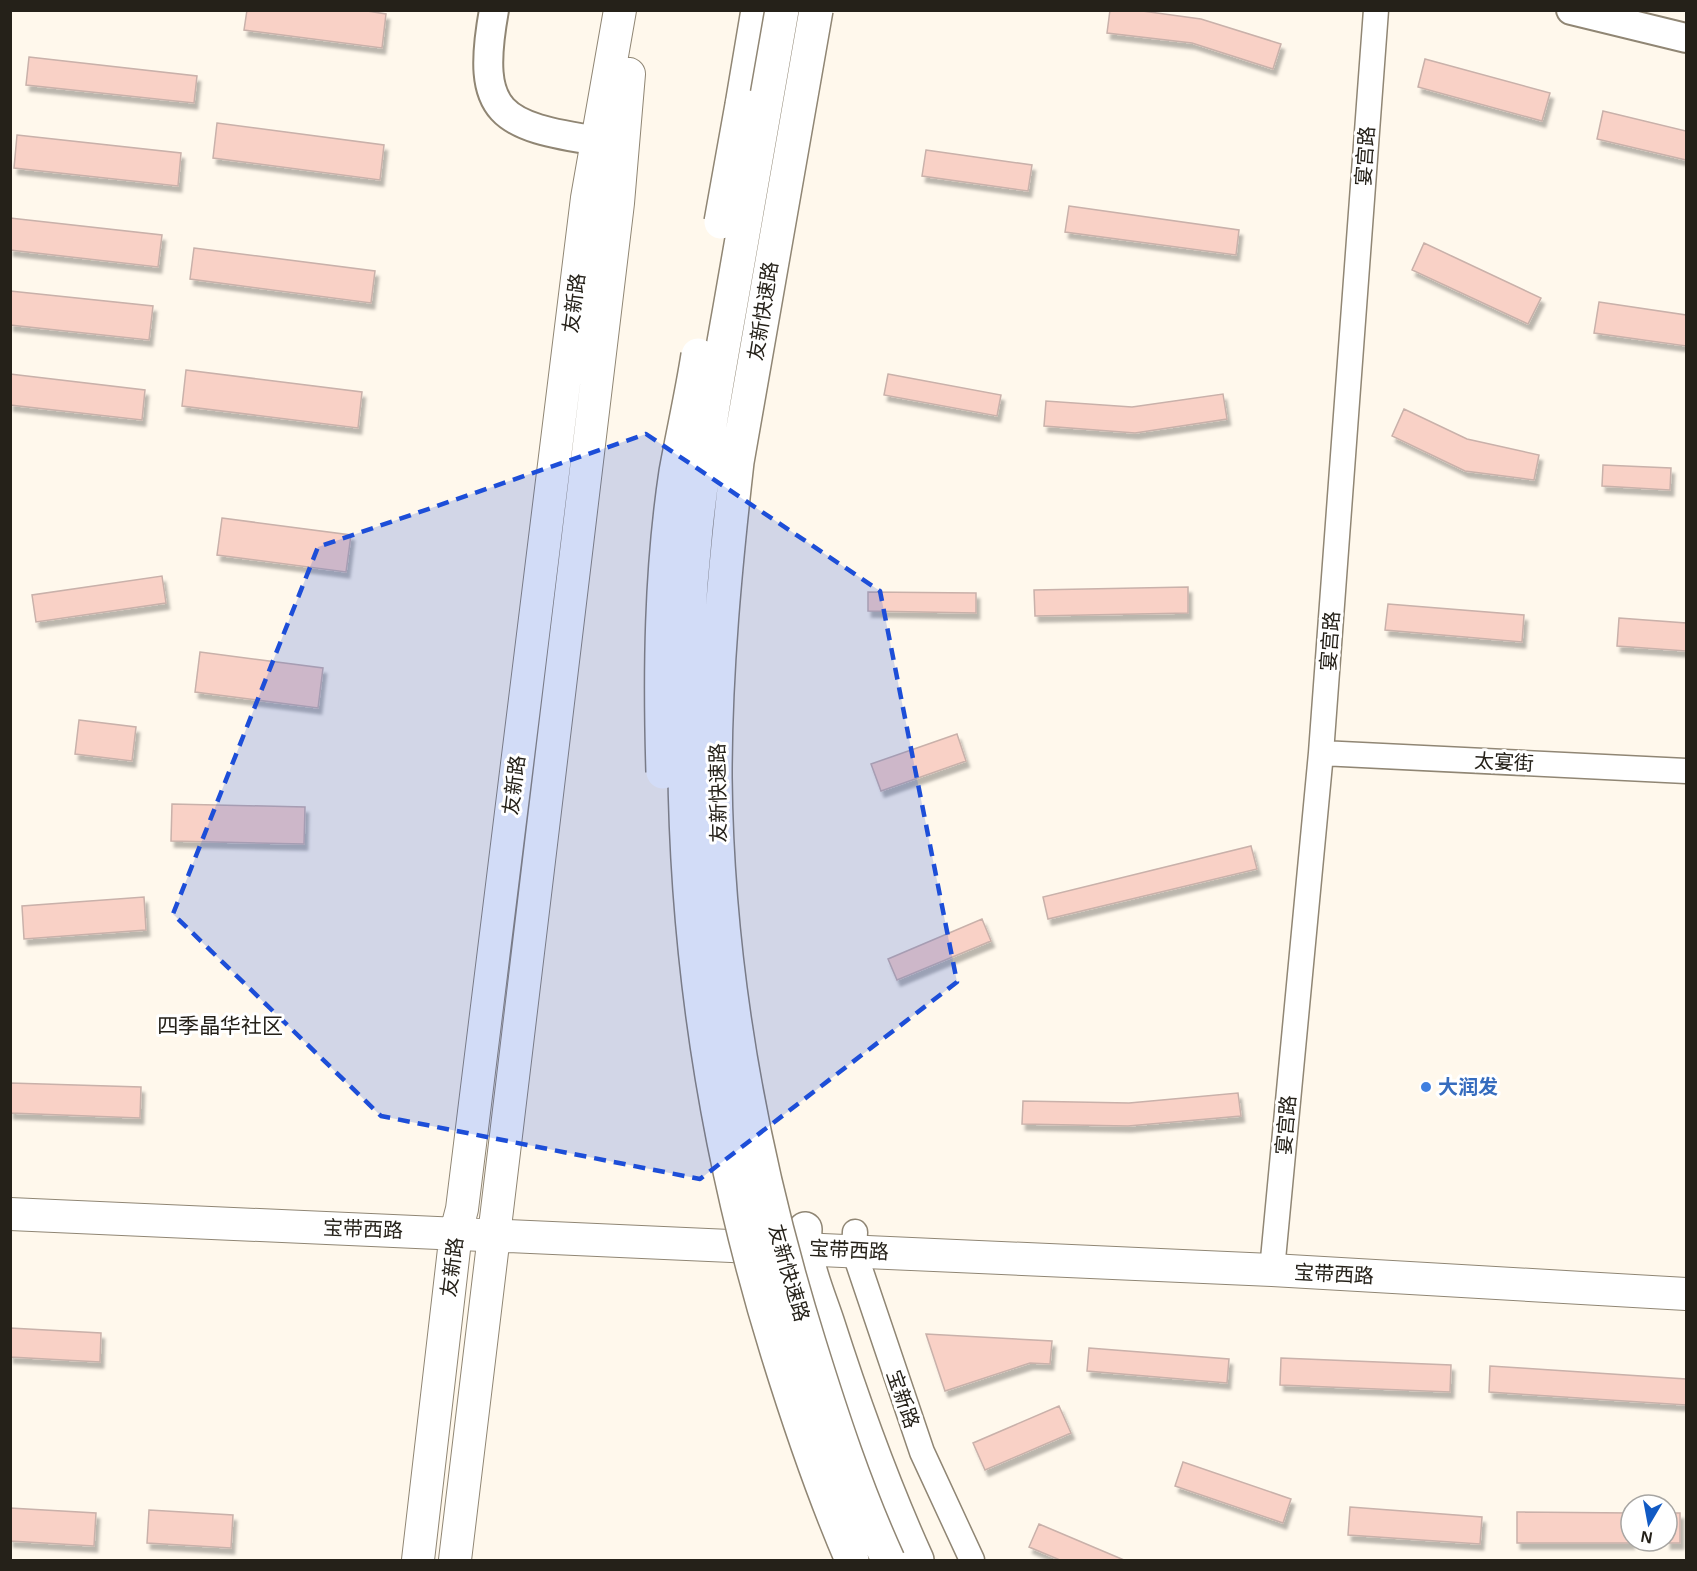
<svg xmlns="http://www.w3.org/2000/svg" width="1697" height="1571" font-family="Helvetica,'Noto Sans SC',sans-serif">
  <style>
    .building { fill: #f9d1c6; stroke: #c9b1aa; stroke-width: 1.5; filter: url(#shadow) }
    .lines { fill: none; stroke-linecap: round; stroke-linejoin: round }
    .tertiary-casing { stroke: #908674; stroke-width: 27 }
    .secondary-casing { stroke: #908674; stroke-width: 32 }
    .primary-casing { stroke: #908674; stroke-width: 34 }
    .trunk-casing { stroke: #908674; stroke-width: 36 }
    .tertiary { stroke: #fff; stroke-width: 24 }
    .secondary { stroke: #fff; stroke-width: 28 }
    .primary { stroke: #fff; stroke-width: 32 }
    .trunk { stroke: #fff; stroke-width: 33 }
    .trunk-bridge-casing { stroke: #908674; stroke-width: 36; stroke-linecap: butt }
    .trunk-bridge { stroke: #fff; stroke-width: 33 }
    .marked { fill: #1d4ed8; fill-opacity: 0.2; stroke: #1d4ed8; stroke-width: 4.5; stroke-dasharray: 12 8; stroke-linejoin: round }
    .shop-dot { fill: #3f7fe0; stroke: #fff; stroke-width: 2 }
    .labels { text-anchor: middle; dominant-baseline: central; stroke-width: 6; stroke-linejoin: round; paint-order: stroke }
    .street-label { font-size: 20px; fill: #252119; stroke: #fff }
    .shop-label { font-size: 20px; font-weight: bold; fill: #366cbe; stroke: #fff; text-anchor: start }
    .neighbourhood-label { font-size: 21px; fill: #252119; stroke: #fff }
  </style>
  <defs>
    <filter id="shadow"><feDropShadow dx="3.5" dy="6" stdDeviation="1.5" flood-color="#0004"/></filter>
  </defs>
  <rect width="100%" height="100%" fill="#fff8ec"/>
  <path class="building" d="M247 10H361L386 14 382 48 244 30Z
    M1110 10H1135L1201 19 1281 44 1273 69 1192 43 1107 33Z
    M29 57 197 76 194 103 26 85Z
    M1425 59 1550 93 1542 121 1418 87Z
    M1603 111 1686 131V160L1597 139Z
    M217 123 384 145 380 180 213 158Z
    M17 135 181 153 178 186 14 168Z
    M926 150 1032 165 1028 191 922 176Z
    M1069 206 1239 230 1236 255 1065 232Z
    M10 218 162 235 158 267 10 250Z
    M1424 243 1541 298 1528 324 1412 270Z
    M194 248 375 271 371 303 190 279Z
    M10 291 153 306 149 340 10 325Z
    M1599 302 1686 315V346L1594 333Z
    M186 370 362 392 358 428 182 406Z
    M10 374 145 390 142 420 10 405Z
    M888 374 1001 395 997 416 884 395Z
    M1223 394 1227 419 1135 433 1044 426 1046 401 1132 407Z
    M1404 409 1467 439 1539 455 1534 480 1465 471 1392 436Z
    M1603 465 1671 468 1670 490 1602 486Z
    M222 518 351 535 346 572 217 555Z
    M162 576 166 603 36 622 32 595Z
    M1188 587V613L1035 616 1034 590Z
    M868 592 976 593V613L868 611Z
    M1388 604 1524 615 1522 642 1385 630Z
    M1619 618 1686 623V651L1617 646Z
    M200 652 323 668 318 708 195 692Z
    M79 720 136 727 132 761 75 754Z
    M957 734 966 761 881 791 871 764Z
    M172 804 305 807 304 844 171 841Z
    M1251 846 1257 869 1048 919 1043 897Z
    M144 897 146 930 24 939 22 906Z
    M982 919 991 941 897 980 888 959Z
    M10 1083 141 1087 140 1118 10 1113Z
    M1238 1093 1241 1116 1128 1126 1022 1124 1023 1101 1129 1103Z
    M10 1328 101 1333 100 1362 10 1357Z
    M926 1334 1052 1341 1050 1364 1030 1363 945 1391Z
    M1089 1348 1229 1359 1227 1383 1087 1371Z
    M1281 1358 1451 1365 1450 1392 1280 1385Z
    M1490 1366 1686 1379V1405L1489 1392Z
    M1059 1406 1071 1433 985 1470 973 1443Z
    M1183 1462 1291 1499 1283 1523 1175 1486Z
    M1350 1507 1482 1517 1480 1544 1348 1535Z
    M10 1508 96 1513 94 1546 10 1541Z
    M149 1510 233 1515 231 1548 147 1543Z
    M1517 1512 1631 1513V1543H1517Z
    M1667 1513H1680V1543H1667Z
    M1039 1524 1124 1560H1060L1029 1547Z"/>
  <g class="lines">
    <g class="tertiary-casing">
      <path id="tertiary" d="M1321 753 1686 771
        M855 1232 854 1251 922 1452 972 1560
        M1272 1270 1321 753 1376 10"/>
    </g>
    <g class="secondary-casing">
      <path id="secondary" d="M494 10C475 115 501 126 598 141
        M1571 10 1686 38"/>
    </g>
    <g class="primary-casing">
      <path id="primary" d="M10 1214 1272 1270 1686 1294
        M418 1560 456 1232 462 1209 587 198 620 10
        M455 1560 618 203 629 74"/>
    </g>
    <g class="trunk-casing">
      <path id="trunk" d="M742 105 758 10
        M805 1229C803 1261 817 1291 827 1321 853 1402 882 1483 917 1560"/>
    </g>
    <use href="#tertiary" class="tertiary"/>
    <use href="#secondary" class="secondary"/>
    <use href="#primary" class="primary"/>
    <use href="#trunk" class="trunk"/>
    <g class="trunk-bridge-casing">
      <path id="trunk-bridge" d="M782 10C765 110 747 209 730 308 717 381 704 454 696 528 667 808 694 1082 777 1351 799 1422 823 1493 852 1560
        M816 10 737 462C725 567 715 672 715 777 717 970 752 1160 809 1343 832 1417 856 1490 888 1560
        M721 222 742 105
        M663 772C660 672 661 571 676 472 683 433 692 394 698 355"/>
    </g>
    <use href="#trunk-bridge" class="trunk-bridge"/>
  </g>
  <path class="marked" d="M646 434 880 591 957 982 700 1179 381 1116 173 914 318 547Z"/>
  <circle class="shop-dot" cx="1426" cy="1087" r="6"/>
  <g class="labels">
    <g class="street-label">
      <text transform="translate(1365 156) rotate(-86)">宴宫路</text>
      <text transform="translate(574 303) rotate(-83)">友新路</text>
      <text transform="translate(763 311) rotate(-81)">友新快速路</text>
      <text transform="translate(1330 641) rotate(-86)">宴宫路</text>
      <text transform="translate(1504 762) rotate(3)">太宴街</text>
      <text transform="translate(514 785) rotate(-83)">友新路</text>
      <text transform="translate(718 793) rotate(-91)">友新快速路</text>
      <text transform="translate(1286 1125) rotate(-85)">宴宫路</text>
      <text transform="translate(363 1229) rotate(2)">宝带西路</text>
      <text transform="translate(849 1250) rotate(3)">宝带西路</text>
      <text transform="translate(452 1267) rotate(-83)">友新路</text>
      <text transform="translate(789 1273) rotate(74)">友新快速路</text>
      <text transform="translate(1334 1274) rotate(3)">宝带西路</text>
      <text transform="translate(903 1399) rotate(71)">宝新路</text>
    </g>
    <g class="shop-label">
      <text x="1438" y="1087">大润发</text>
    </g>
    <g class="neighbourhood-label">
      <text x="220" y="1025">四季晶华社区</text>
    </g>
  </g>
  <rect width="1697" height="1571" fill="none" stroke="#252119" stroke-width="24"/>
  <g transform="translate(1649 1523) rotate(190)"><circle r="28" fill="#ffffff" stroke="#a8a6a3" stroke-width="1.5"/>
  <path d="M0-4.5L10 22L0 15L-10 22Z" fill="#115ac4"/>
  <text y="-9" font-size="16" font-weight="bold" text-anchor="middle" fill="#252119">N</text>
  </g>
</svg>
